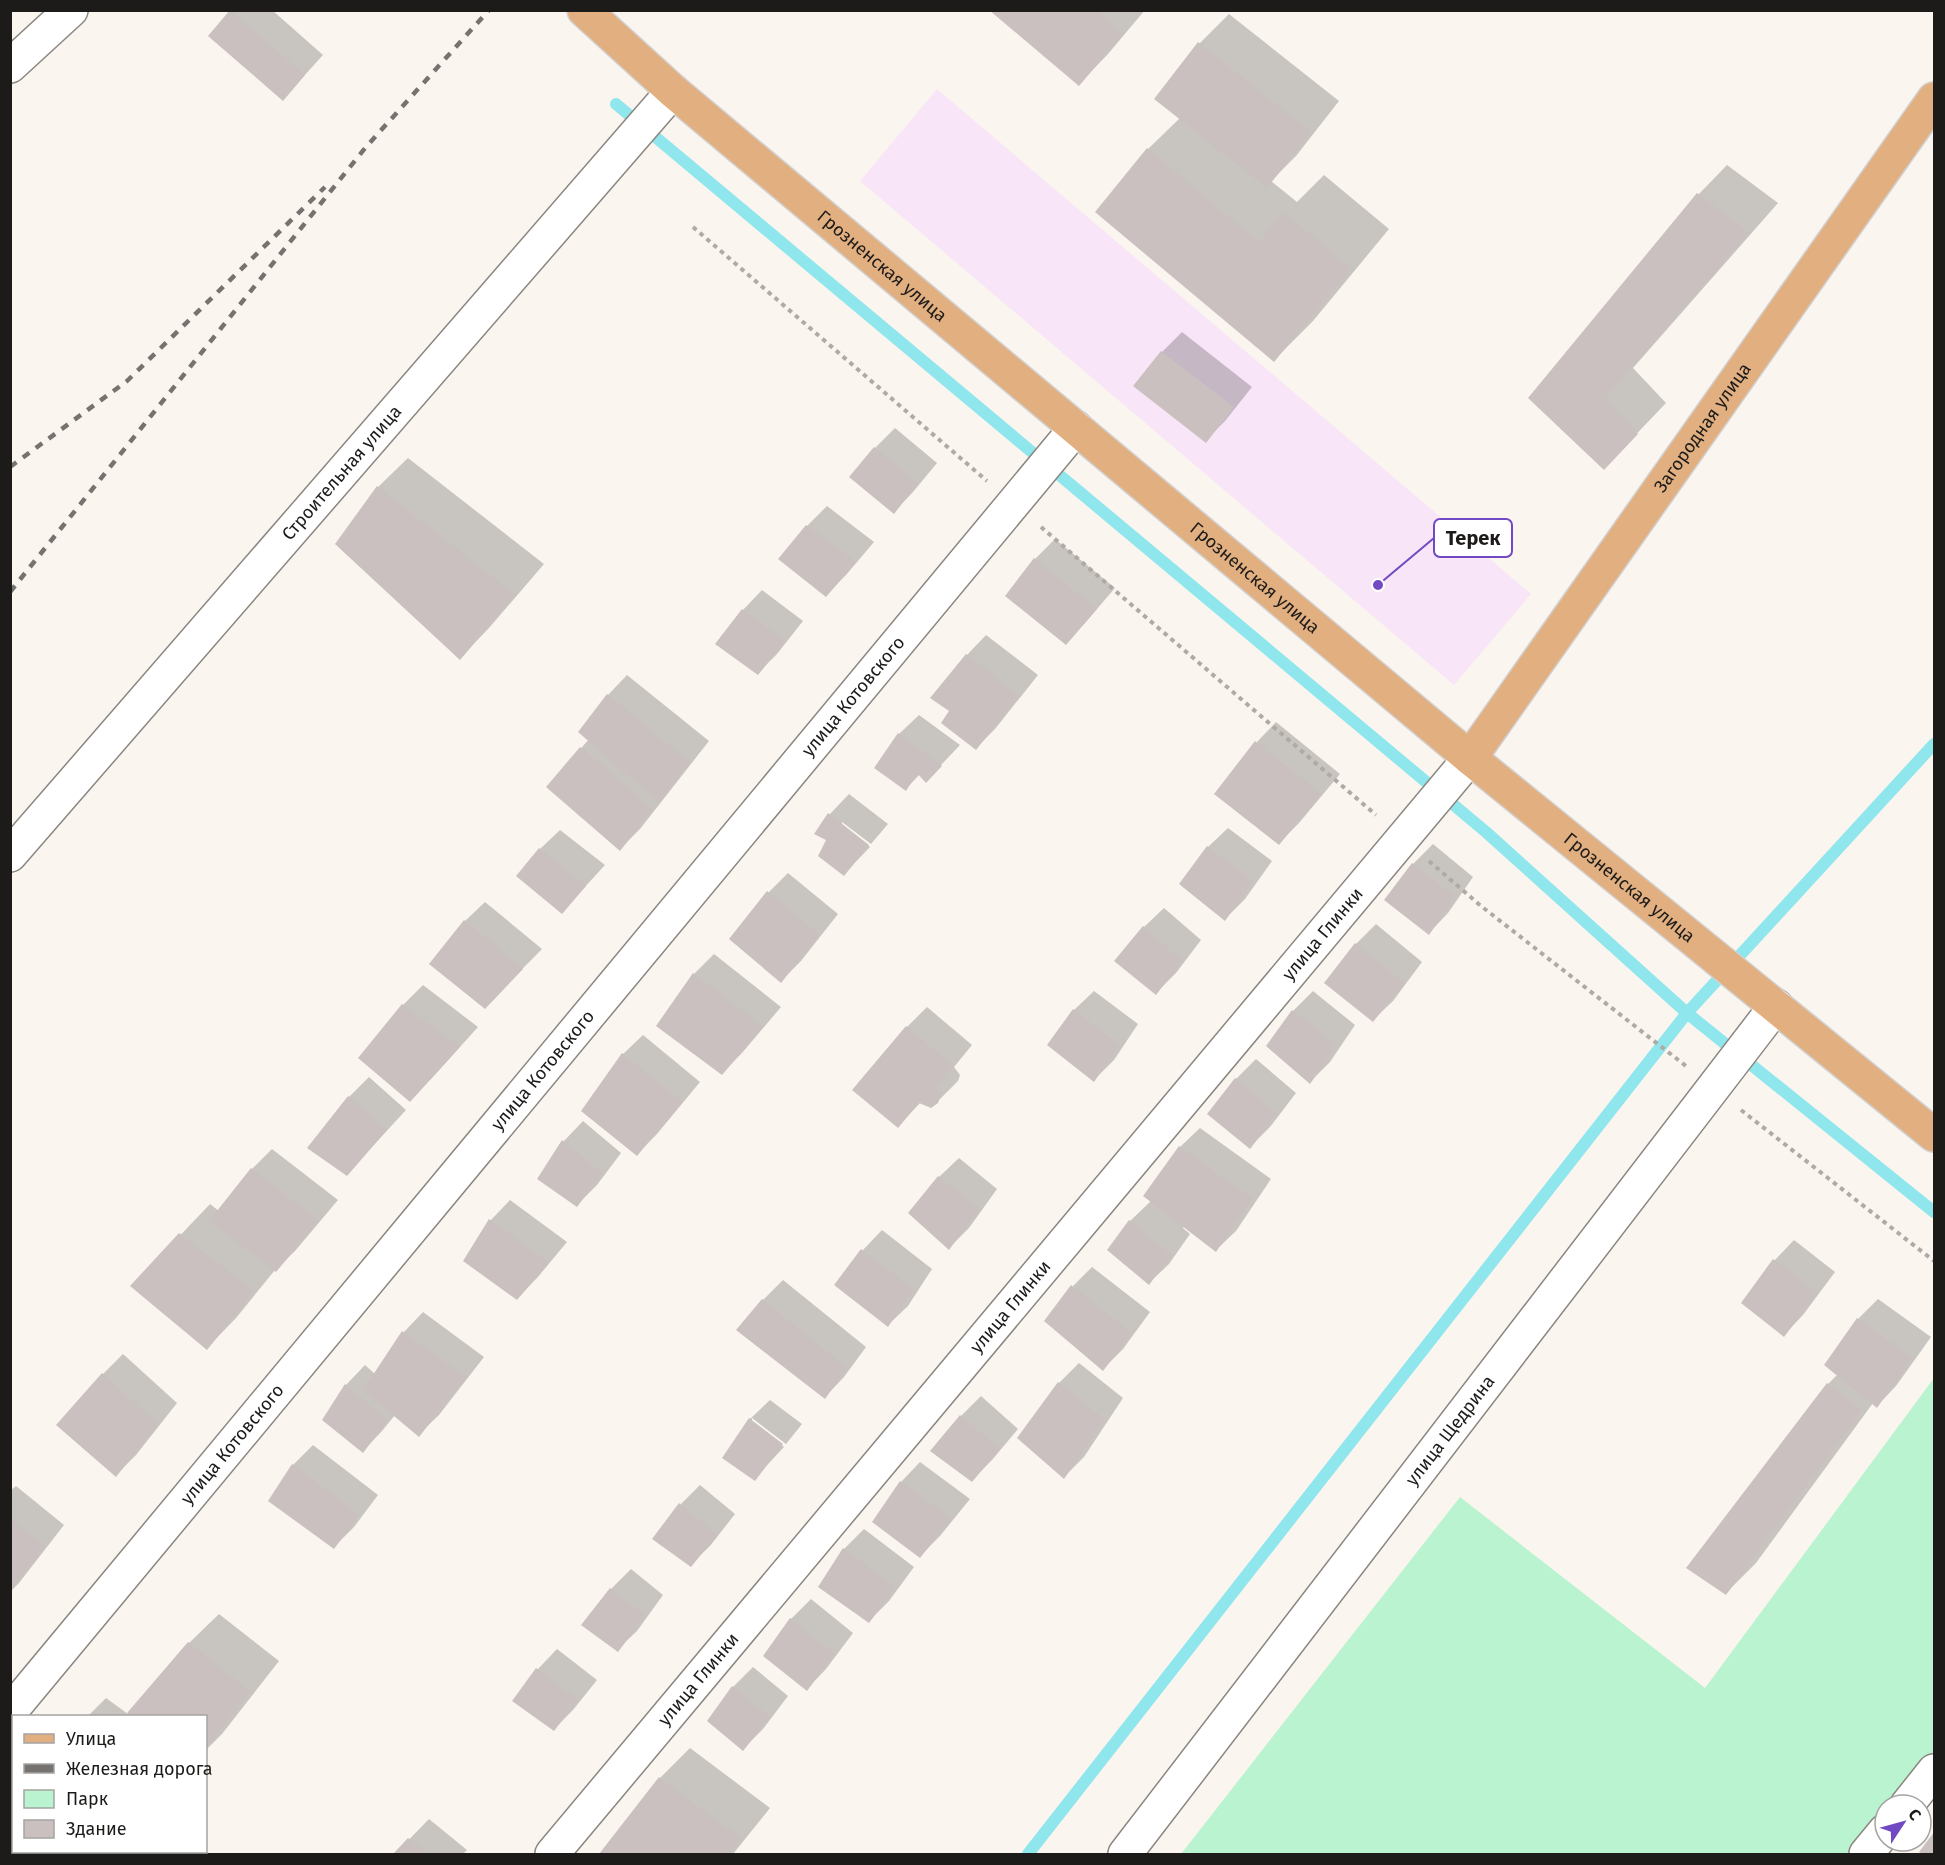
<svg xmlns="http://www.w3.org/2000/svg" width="1945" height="1865" font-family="'Fira Sans',sans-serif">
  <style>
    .commercial { fill: #f8e5f7 }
    .green { fill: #b9f3cf }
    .shadow { fill: #0003 }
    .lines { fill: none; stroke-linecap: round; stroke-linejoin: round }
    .stream { stroke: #8fe6ec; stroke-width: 12 }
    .building { fill: #c9c0bf }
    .minor-casing { stroke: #8b8680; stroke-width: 36 }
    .major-casing { stroke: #d2d1d1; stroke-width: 36 }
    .path { stroke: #afaaa6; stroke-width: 4; stroke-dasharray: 4.5 4.5; stroke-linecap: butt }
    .minor { stroke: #fff; stroke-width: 33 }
    .major { stroke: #e1af80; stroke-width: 33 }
    .rail { stroke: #76726f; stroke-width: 4.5; stroke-dasharray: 8 8; stroke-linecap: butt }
    .labels { text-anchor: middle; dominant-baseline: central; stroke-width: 4.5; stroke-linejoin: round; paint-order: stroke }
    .street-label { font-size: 18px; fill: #1d1b19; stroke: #fff }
    .leader { fill: none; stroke: #7149c2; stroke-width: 2 }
    .callout-dot { fill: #7149c2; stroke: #fff; stroke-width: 2 }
    .callout { fill: #fff; stroke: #7149c2; stroke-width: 2 }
    .callout-label { font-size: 20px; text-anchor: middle; font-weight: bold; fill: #1d1b19 }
  </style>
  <rect width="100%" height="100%" fill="#fbf5ef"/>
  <path class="commercial" d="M937 89 1531 594 1454 685 860 181Z"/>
  <path class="green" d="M1934 1378V1756L1892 1805H1885V1813L1849 1854H1181L1460 1497 1705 1688Z"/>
  <path class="shadow" d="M231 10H272L323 55 283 99 210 36Z
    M991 10H1145L1108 54 1079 84Z
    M1229 14 1339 101 1296 156 1271 181 1297 202 1324 175 1389 229 1313 321 1274 360 1148 149 1180 118 1156 98 1200 43Z
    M1727 165 1778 203 1633 368 1666 403 1604 468 1531 398 1698 195Z
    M1182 332 1252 387 1225 421 1205 441 1135 386 1162 352Z
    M895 428 937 463 913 492 894 512 875 448Z
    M408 458 544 564 489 628 460 658 378 487Z
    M827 506 874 542 846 575 826 595 807 526Z
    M1055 539 1115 588 1085 623 1066 643 1035 559Z
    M762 590 803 621 777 654 757 674 743 610Z
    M986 635 1038 675 995 729 976 748 951 711 967 655Z
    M627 675 709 741 640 829 620 849 548 787 589 739 608 695Z
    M919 715 960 745 926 781 920 774 906 789 899 734Z
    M1276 722 1340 774 1299 823 1279 843 1257 742Z
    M849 794 888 824 871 844 842 822V825L870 847 844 874 828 839 817 834 830 814Z
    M1228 828 1272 861 1245 899 1225 919 1208 847Z
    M560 830 605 865 562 912 540 849Z
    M1433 844 1473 877 1448 913 1429 933 1413 864Z
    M788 873 838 914 801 961 781 981 731 939 769 892Z
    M485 902 542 949 485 1007 465 921Z
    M1164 908 1201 940 1176 973 1156 993 1144 927Z
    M1376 924 1422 962 1393 1001 1373 1020 1326 983 1356 944Z
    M714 954 781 1007 742 1053 722 1073 694 974Z
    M423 985 478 1027 430 1080 360 1058 403 1005Z
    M1094 991 1138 1024 1114 1060 1094 1080 1074 1010Z
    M1313 991 1355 1025 1330 1062 1310 1082 1293 1011Z
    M927 1007 972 1045 954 1067 960 1075 958 1081 937 1102H921L898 1126 854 1090 907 1027Z
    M643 1035 700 1082 657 1134 637 1154 623 1054Z
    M1256 1059 1296 1093 1270 1127 1250 1147 1209 1114 1236 1079Z
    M369 1077 406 1110 347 1174 309 1148 349 1097Z
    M583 1121 621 1153 597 1185 577 1205 539 1179 564 1141Z
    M1200 1128 1271 1179 1236 1231 1216 1250 1184 1226 1183 1228 1190 1234 1169 1264 1149 1283 1130 1221 1151 1201 1180 1147Z
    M272 1149 338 1200 295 1251 275 1270 236 1318 207 1348 132 1286 210 1204 219 1211 252 1169Z
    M959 1158 997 1189 969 1228 949 1248 939 1177Z
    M510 1200 567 1242 537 1278 517 1298 465 1261 491 1220Z
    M882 1230 932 1269 908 1306 888 1325 863 1250Z
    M1794 1240 1835 1272 1803 1315 1784 1335 1743 1302 1775 1260Z
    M1092 1267 1150 1312 1123 1349 1103 1369 1073 1286Z
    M783 1280 866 1347 844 1377 825 1397 738 1330 763 1300Z
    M1878 1299 1931 1337 1896 1386 1877 1406 1873 1403 1756 1563 1726 1593 1828 1384 1838 1374 1826 1365 1858 1319Z
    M423 1312 484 1357 439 1415 419 1434 395 1415 382 1431 363 1451 324 1420 346 1385 365 1365 375 1374 404 1332Z
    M123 1354 177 1403 136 1455 116 1475 103 1374Z
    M1079 1363 1123 1398 1084 1457 1064 1477 1019 1438 1059 1383Z
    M981 1396 1018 1429 992 1460 972 1480 932 1451 961 1416Z
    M770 1400 802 1424 786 1444 752 1418V1422L784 1447 754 1479 750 1419Z
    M313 1445 378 1495 354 1527 334 1547 270 1500 293 1465Z
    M920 1462 970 1499 940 1536 920 1556 901 1482Z
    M700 1485 735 1514 710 1546 690 1565 681 1504Z
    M16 1486 64 1525 19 1583 10 1592V1491Z
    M864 1529 914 1567 889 1601 869 1621 844 1549Z
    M631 1569 663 1595 637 1631 617 1650 583 1625 611 1589Z
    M811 1599 853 1633 826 1669 807 1689 765 1656 791 1619Z
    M219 1614 279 1661 222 1734 206 1750V1716H88L106 1698 128 1714 189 1643Z
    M557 1649 597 1680 573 1710 554 1729 514 1701 538 1669Z
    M753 1667 788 1696 763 1729 743 1749 733 1687Z
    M690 1748 770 1808 733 1854H601L660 1778Z
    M10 1818 14 1852H97L94 1854H10Z
    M429 1819 467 1850 463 1854H395Z"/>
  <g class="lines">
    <path class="stream" d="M616 104 1486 832 1687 1013 1934 1212
      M1028 1854 1687 1013 1934 744"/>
  </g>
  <path class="building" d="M230 10 305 75 283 101 208 36Z
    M989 10H1096L1123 34 1079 86Z
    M1198 42 1311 132 1267 188 1154 99Z
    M1147 148 1259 242 1284 212 1351 269 1274 362 1095 212Z
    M1697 193 1749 233 1605 398 1638 434 1604 470 1528 398Z
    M1161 351 1234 407 1206 443 1133 386Z
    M874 447 918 483 894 514 849 477Z
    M377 486 515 595 460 660 335 544Z
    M806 525 856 562 826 597 778 559Z
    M1034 558 1097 609 1066 645 1005 596Z
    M742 609 785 641 758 675 715 644Z
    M966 654 1019 696 976 750 941 723 949 711 930 698Z
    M607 694 690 762 659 802 578 732Z
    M898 733 942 766 926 783 917 773 906 791 874 768Z
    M1255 741 1321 794 1279 845 1214 794Z
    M580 747 653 809 620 851 546 787Z
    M828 813 869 845 844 876 818 856 826 840 814 834Z
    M1207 846 1253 881 1225 921 1179 884Z
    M539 848 586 886 562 914 516 876Z
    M1412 863 1455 897 1429 935 1384 900Z
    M767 891 819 935 781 983 729 939Z
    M464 920 523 969 485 1009 429 964Z
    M1143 926 1182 961 1156 995 1114 961Z
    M1355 943 1404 983 1373 1022 1324 983Z
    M693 973 763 1027 722 1075 656 1026Z
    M402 1004 460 1047 410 1102 358 1058Z
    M1073 1009 1119 1045 1094 1082 1047 1045Z
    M1292 1010 1337 1045 1310 1084 1266 1046Z
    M906 1026 953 1066 935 1087 941 1095 938 1103 931 1108 919 1103 898 1128 852 1090Z
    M622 1053 682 1102 637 1156 581 1111Z
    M1235 1078 1277 1113 1250 1149 1207 1114Z
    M348 1096 387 1130 347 1176 307 1148Z
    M562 1140 602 1173 577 1207 537 1179Z
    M1179 1146 1252 1199 1216 1252 1143 1196Z
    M251 1168 319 1221 276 1272 209 1221Z
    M938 1176 979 1209 949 1250 908 1213Z
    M489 1219 549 1263 517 1300 463 1261Z
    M1129 1220 1171 1255 1149 1285 1107 1250Z
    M179 1233 254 1291 207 1350 130 1286Z
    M861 1249 913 1289 888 1327 834 1285Z
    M1773 1259 1817 1293 1784 1337 1741 1303Z
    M1071 1285 1132 1333 1103 1371 1044 1321Z
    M762 1299 847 1368 825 1399 736 1330Z
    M1857 1318 1912 1358 1877 1408 1824 1365Z
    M402 1331 466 1377 419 1437 363 1390Z
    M102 1373 158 1424 116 1477 56 1425Z
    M1058 1382 1104 1419 1064 1479 1017 1438Z
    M1827 1383 1862 1410 1726 1595 1686 1568Z
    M345 1384 387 1421 363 1453 322 1420Z
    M960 1415 1000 1449 972 1482 930 1451Z
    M749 1418 783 1444 755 1481 722 1458Z
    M292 1464 359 1515 334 1549 268 1501Z
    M900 1481 951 1519 920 1558 872 1522Z
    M679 1503 717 1535 691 1567 652 1539Z
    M10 1518 45 1546 10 1591Z
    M843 1548 895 1588 869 1623 818 1587Z
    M610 1588 645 1616 618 1652 581 1625Z
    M790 1618 834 1654 807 1691 763 1656Z
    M188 1642 250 1691 206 1749V1716H132L127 1713Z
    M536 1668 578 1700 554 1731 512 1701Z
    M732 1686 770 1717 743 1751 707 1721Z
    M659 1777 741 1838 729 1854H645L643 1853 641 1854H599Z
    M14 1811V1852H94L92 1854H10V1816Z
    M1934 1832V1854H1922L1919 1852Z
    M408 1838 429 1854H393Z"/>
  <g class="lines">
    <g class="minor-casing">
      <g id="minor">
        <path d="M10 66 71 10"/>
        <path id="s1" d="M10 855 673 91"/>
        <path id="s2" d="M10 1712 1076 428"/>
        <path d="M1907 1805 1934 1771"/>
        <path id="s3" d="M552 1854 1470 758"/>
        <path id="s4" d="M1125 1854 1776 1006"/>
        <path d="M1866 1854 1885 1831"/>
      </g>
    </g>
    <g class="major-casing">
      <g id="major">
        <path id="s5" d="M584 10 673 91 1470 758 1934 1135"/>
        <path id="s6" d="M1470 758 1934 99"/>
      </g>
    </g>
    <path class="path" d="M693 227 987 481
      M1041 527 1376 815
      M1429 861 1481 906 1686 1066
      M1741 1110 1934 1261"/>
    <use href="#minor" class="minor"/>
    <use href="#major" class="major"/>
    <path class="rail" d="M10 467 127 381 325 187
      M10 592 366 147 489 10"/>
  </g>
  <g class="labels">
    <g class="street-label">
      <text stroke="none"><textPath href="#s5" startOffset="393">Грозненская улица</textPath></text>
      <text stroke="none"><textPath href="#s6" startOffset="404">Загородная улица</textPath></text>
      <text stroke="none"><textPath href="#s1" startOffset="506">Строительная улица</textPath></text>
      <text stroke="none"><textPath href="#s5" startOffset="879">Грозненская улица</textPath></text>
      <text stroke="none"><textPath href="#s2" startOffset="1320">улица Котовского</textPath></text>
      <text stroke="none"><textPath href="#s5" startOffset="1365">Грозненская улица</textPath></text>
      <text stroke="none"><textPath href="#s3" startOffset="1200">улица Глинки</textPath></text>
      <text stroke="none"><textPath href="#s2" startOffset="834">улица Котовского</textPath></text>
      <text stroke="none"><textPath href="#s3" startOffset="714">улица Глинки</textPath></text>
      <text stroke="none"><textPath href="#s4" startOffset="534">улица Щедрина</textPath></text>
      <text stroke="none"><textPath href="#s2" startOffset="348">улица Котовского</textPath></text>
      <text stroke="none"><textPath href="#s3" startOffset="228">улица Глинки</textPath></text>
    </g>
  </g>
  <path class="leader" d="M1378 585L1434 538"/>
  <circle class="callout-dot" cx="1378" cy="585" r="6"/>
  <rect class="callout" x="1434" y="519" width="78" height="38" rx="6"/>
  <g class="callout-label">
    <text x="1473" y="545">Терек</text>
  </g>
  <rect width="1945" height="1865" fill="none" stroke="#1d1b19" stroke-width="24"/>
  <rect x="12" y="1715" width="195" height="138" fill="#ffffff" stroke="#a5a4a3" stroke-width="1.5"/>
  <rect x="24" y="1734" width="30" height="9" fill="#e1af80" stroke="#a5a4a3" stroke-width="1.5"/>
  <text x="66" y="1745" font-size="18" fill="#1d1b19">Улица</text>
  <rect x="24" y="1764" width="30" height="9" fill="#76726f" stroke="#a5a4a3" stroke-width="1.5"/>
  <text x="66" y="1775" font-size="18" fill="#1d1b19">Железная дорога</text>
  <rect x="24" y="1790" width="30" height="18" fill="#b9f3cf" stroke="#a5a4a3" stroke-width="1.5"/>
  <text x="66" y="1805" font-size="18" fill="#1d1b19">Парк</text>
  <rect x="24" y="1820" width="30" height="18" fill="#c9c0bf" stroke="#a5a4a3" stroke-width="1.5"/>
  <text x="66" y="1835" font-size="18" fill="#1d1b19">Здание</text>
  <g transform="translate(1903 1823) rotate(54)"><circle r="28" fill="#ffffff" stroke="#a5a4a3" stroke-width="1.5"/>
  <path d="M0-4.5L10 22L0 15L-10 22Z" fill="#7149c2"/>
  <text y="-9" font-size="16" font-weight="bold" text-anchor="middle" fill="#1d1b19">С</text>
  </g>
</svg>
